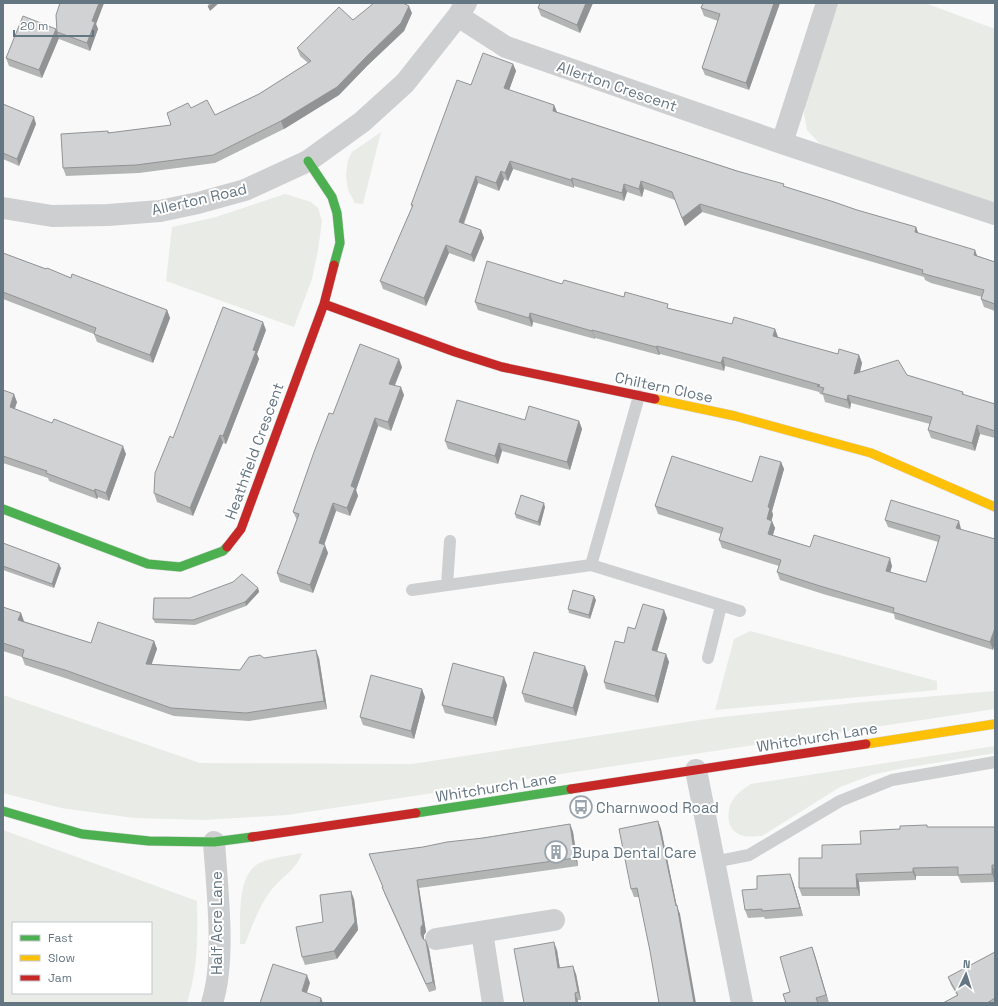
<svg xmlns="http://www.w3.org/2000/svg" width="998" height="1006" font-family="'Space Grotesk',sans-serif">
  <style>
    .green { fill: #e8ebe6; fill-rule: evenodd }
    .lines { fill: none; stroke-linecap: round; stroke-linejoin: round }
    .fast-casing { stroke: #d5d6d7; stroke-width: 10 }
    .slow-casing { stroke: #d5d6d7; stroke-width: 10 }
    .jam-casing { stroke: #d5d6d7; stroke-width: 10 }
    .lane { stroke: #cecfd0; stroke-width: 12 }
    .street { stroke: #cecfd0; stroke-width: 22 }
    .fast { stroke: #4caf50; stroke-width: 9 }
    .slow { stroke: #ffc107; stroke-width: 9 }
    .jam { stroke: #c62828; stroke-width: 9 }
    .wall { fill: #b3b5b5 }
    .shaded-wall { fill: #929394 }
    .building { fill: #d0d2d3; stroke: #929394 }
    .labels { text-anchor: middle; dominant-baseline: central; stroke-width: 4; stroke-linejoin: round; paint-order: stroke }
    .street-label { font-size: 15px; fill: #657683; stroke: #fff }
    .poi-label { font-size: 15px; fill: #657683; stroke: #fff; text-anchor: start }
  </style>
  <rect width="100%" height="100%" fill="#f9f9f9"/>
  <path class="green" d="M839 3H925L995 29V203L820 144 807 130 804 113 807 94Z
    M381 132 363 204 355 203 348 190 346 175 348 160 352 152Z
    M285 194 311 202 318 208 322 221 318 250 312 279 294 327 166 281 172 227 216 217Z
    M750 631 937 681V690L715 710 734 639Z
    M995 691V709L287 815 204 820 134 818 61 808 3 793V695L200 763 412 764 713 718 864 702Z
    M995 746V753L899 769 872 775 840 787 762 836C755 836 745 838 738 834 733 831 730 827 729 822 726 803 736 793 751 784Z
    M3 830 197 901C198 937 198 968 187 1003H3ZM13 923H151V993H13Z
    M302 853C297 869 282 877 272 889 259 906 253 924 245 944H240C241 921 235 872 262 862 273 857 290 856 302 853Z"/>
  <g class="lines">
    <g class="fast-casing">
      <path id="fast" d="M308 161 332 197 337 213 340 243 334 265
        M3 509 148 564 180 567 223 551 227 547
        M3 811 82 834 149 841 214 842 252 837
        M416 813 571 789"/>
    </g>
    <g class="slow-casing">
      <path id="slow" d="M655 399 735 416 871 453 995 507
        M866 744 995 724"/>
    </g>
    <g class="jam-casing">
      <path id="jam" d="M324 304 455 352 502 367 655 399
        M227 547 241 529 324 304 334 265
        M571 789 866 744
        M252 837 416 813"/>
    </g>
    <path class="lane" d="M591 565 639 396
      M447 585 450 541
      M412 590 591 565 740 611
      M708 658 721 606
      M714 862 749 855 840 801 892 780 995 762"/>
    <path class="street" d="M458 16 506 47 782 143 995 214
      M782 143 827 3
      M3 208 52 216 108 215 160 211 198 203 245 190 308 161 362 122 405 83 458 16 466 3
      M696 770 742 1003
      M482 932 493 1003
      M436 939 554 920
      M212 1003C226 959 217 889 214 842"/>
    <use href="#fast" class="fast"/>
    <use href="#slow" class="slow"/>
    <use href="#jam" class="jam"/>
  </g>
  <path class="wall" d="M60 3H104L96 24 98 29 90 51 59 39V38L42 78 9 66 6 58 56 29 57 30Z
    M540 3H593L580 33 541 16 538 8Z
    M703 3H780L749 90 705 75 702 68 718 21 704 16 701 8Z
    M412 13 404 31 368 65 339 95 284 129 215 163 139 173 66 176 63 168 108 131 109 133 171 125 191 108 215 115 259 94 308 63 300 56 297 48 353 20Z
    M513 64 516 71 509 90 554 105 557 112 857 210 916 227 918 234 978 256 995 262V311L984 307 981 299 982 297 931 283 925 280 924 277 702 212 685 226 675 200 644 189 642 197 627 192 624 201 574 186V188L513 169 508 181 504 179 499 191 478 183 464 224 481 230 484 238 474 262 449 253 426 306 383 289 380 281 412 207 411 205 471 85Z
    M3 104 36 124 19 166 3 159Z
    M3 253 71 278 167 310 170 318 153 363 97 342 94 334 3 299Z
    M562 284 624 297 732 324 775 329 778 337V338L838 354 859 355 862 363 860 373 907 375 963 392 964 395 995 404V438L980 434 975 451 931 438 928 430 930 424 851 403 850 409 825 402 823 395 820 394 819 392 725 366 724 371 660 354 659 355 595 338V339L533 322 532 327 478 310 475 302Z
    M266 330 257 354 259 359 226 444 223 443 193 516 157 502 154 493 173 438Z
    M402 367 395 385 404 395 391 431 378 426 356 490 358 496 350 516 336 511 324 545 328 553 313 593 280 582 277 573 297 520 293 512 333 414Z
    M3 390 17 402 15 409 126 454 109 501 98 497 97 499 49 481 48 478 3 463Z
    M525 420 579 421 582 429 570 470 502 451 498 464 448 449 445 441Z
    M781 462 784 469 772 511 773 515 771 521 775 528 773 535 810 547 892 566 890 573 926 582 938 542 888 527 885 520 961 529V530L995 539V643L993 650 895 619 894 614 823 594 780 580 777 572 779 566 722 548 719 540 721 534 658 514 655 506 752 482Z
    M545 507 540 526 516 518 515 514Z
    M3 543 61 568 54 588 3 570Z
    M258 588 259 592 246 606 195 625 155 623 153 619Z
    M596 600 590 619 569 613 568 609Z
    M3 607 21 613 23 621 91 643 154 641 157 649 151 664 240 670 264 658H319L327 709 249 721 174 716 68 679 25 665 22 657 3 651Z
    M664 610 667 618 657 652 666 654 669 662 658 703 606 689 604 682 624 643 635 629Z
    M588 674 576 716 525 702 522 693Z
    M507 685 496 726 445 713 442 705Z
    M425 697 414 739 363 725 360 717Z
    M658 821 661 829 677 907 680 914 638 897H634L631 889Z
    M570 824 573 832 578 866 419 888 426 932 424 935V939L426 941 429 949 436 990 429 992 385 895 382 887H383L369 854 423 847Z
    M928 827H995V882L961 883 958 876H916V880L859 882 860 896H802L799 888 822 858 900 829Z
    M793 882 803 916 765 919 764 917 748 918 745 910 757 889Z
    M354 899 358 930 337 959 305 965 302 957 323 922Z
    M812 947 829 1003H786L790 992Z
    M557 950 560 968 576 974 581 1000 524 1003Z
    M995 952V1003H943L957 995 951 985 948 977Z"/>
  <path class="shaded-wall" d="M99 3H104L96 24 98 29 90 51 87 43 92 21Z
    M213 3H219L210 11 208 7Z
    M586 3H593L580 33 577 25Z
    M774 3H780L749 90 746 83Z
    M409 6 412 13 404 31 368 65 339 95 284 129 281 121Z
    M56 29 59 38 42 78 39 70Z
    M513 64 516 71 507 96 504 88Z
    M554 105 557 112 553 111Z
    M34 117 36 124 19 166 17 159Z
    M510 161 513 169 508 181 505 173Z
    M501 171 504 179 499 191 496 183Z
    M476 176 478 183 461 230 459 222Z
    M572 178 574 186V188L571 180Z
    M641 181 644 189 642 197 639 189Z
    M624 184 627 192 624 201 622 193Z
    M700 204 702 212 685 226 682 218Z
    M916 227 919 235 915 232Z
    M481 230 484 238 474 262 471 255Z
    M446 245 449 253 426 306 424 298Z
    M975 250 978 258 974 255Z
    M167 310 170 318 153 363 150 355Z
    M530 313 533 322 532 327 529 318Z
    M263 322 266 330 257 354 259 359 226 444 223 436Z
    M775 329 778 337 776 345 773 336Z
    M592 330 595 338V339L592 331Z
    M657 346 660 354 659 355 656 347Z
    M859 355 862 363 857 383 854 374Z
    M723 357 725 366 724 371 721 363Z
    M399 359 402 367 392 392 389 384Z
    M401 387 404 395 391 431 388 422Z
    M14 394 17 402 12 415 10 407Z
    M848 395 851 403 850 409 847 400Z
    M375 418 378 426 356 490 358 496 350 516 347 508 351 486Z
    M579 421 582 429 570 470 567 462Z
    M977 425 980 434 975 451 972 443Z
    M220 435 223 443 193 516 190 508Z
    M499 443 502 451 498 464 495 456Z
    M123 446 126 454 109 501 106 493Z
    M781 462 784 469 772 511 773 515 770 527 767 519 768 507Z
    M95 489 98 497 97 499 94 491Z
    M333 503 336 511 322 551 319 543Z
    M544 503 545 507 540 526 538 522Z
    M772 521 775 528 771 541 768 534Z
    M959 521 961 529 959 536 956 528Z
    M325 545 328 553 313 593 310 585Z
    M890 558 892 566 888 579 886 571Z
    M59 564 61 568 54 588 52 584Z
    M258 588 259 592 246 606 245 602Z
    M594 596 596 600 590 619 589 615Z
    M664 610 667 618 655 658 652 650Z
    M21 613 24 621 21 628 18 620Z
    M995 628V643L993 650 990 642Z
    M154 641 157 649 149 672 146 664Z
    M316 650 319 658 327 709 324 701Z
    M666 654 669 662 658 703 655 696Z
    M585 666 588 674 576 716 573 708Z
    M504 677 507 685 496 726 493 718Z
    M422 689 425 697 414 739 411 731Z
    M658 821 661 829 677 907 680 914 696 1003H694L676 906Z
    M570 824 573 832 578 866 575 858Z
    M992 865 995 872V881L992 874Z
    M913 868 916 876V880L913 872Z
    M790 874 793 882 803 916 800 908Z
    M856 874 859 882 860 896 857 888Z
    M417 880 419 888 426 932 424 935V941L421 934Z
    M351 891 354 899 358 930 337 959 334 951Z
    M426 941 429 949 436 990 433 982Z
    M554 942 557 950 561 976 558 968Z
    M812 947 815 955 829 1003 826 995Z
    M573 966 576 974 581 1000 578 992Z
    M307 975 310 983 305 999 302 991Z
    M575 993 578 1001V1003H576Z
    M321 998 323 1003H320Z"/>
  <path class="building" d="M60 3H99L92 21 95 22 87 43 57 32 56 15Z
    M210 3H213L208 7Z
    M374 3H403L409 6 401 23 366 57 337 87 281 121 213 155 136 165 63 168 61 134 108 131V133L171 125 167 113 188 103 191 108 207 100 215 115 259 94 311 61 297 48 339 7 353 20Z
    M540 3H586L577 25 538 8Z
    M703 3H774L746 83 702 68 720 14 701 8Z
    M23 16 56 29 39 70 6 58Z
    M483 53 513 64 504 88 554 105 553 111 737 171 784 184 783 186 831 201 857 210 916 227 915 232 975 250 974 255 995 262V304L981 299 984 290 928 275 922 273 923 270 700 204 682 218 672 192 641 181 639 189 624 184 622 193 572 178 571 180 510 161 505 173 501 171 496 183 476 176 459 222 481 230 471 255 446 245 424 298 380 281 413 205H411L457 80 471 85Z
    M3 104 34 117 17 159 3 153Z
    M3 253 46 269 47 268 71 278 72 274 167 310 150 355 94 334 96 328 3 292Z
    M487 261 562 284 564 280 624 297 625 292 668 304 667 308 732 324 734 317 775 329 773 336 838 354 839 349 859 355 854 374 898 360 907 375 963 392 962 394 995 404V431L977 425 972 443 928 430 932 417 848 395 847 400 822 393 824 388 817 386 820 385 723 357 721 363 657 346 656 347 592 330V331L530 313 529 318 475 302Z
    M223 307 263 322 253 350 256 351 223 436 220 435 190 508 154 493 155 473 170 436 173 438Z
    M360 344 399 359 389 384 401 387 388 422 375 418 351 486 355 488 347 508 333 503 319 543 325 545 310 585 277 573 299 514 293 512 314 452 329 413 333 414Z
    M3 390 14 394 10 407 52 423 54 419 123 446 106 493 95 489 94 491 46 473 47 471 3 456Z
    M457 400 525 420 529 406 579 421 567 462 499 443 495 456 445 441Z
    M672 456 752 482 760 456 781 462 768 507 770 508 767 519 772 521 768 534 810 547 814 535 890 558 886 571 926 582 940 536 885 520 891 500 959 521 956 528 995 539V628L990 642 893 612 894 608 820 586 777 572 781 560 719 540 723 528 655 506Z
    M521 495 544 503 538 522 515 514Z
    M3 543 59 564 52 584 3 566Z
    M242 574 258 588 245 602 193 620 153 619 154 598H190L233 582Z
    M573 590 594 596 589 615 568 609Z
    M643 604 664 610 652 650 666 654 655 696 604 682 615 641 624 643 628 627 635 629Z
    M3 607 21 613 18 620 91 643 98 622 154 641 146 664 240 670 249 657 260 655 264 658 316 650 324 701 246 713 171 708 65 670 22 657 24 650 3 643Z
    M534 652 585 666 573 708 522 693Z
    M453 663 504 677 493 718 442 705Z
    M371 675 422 689 411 731 360 717Z
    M658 821 676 906 677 905 694 1003H659L650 951 637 888 631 889 619 829Z
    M570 824 575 858 417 880 423 924 421 927V934L423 939 426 941 433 982 426 984 382 887H383L369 854 423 847 447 842 483 838Z
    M927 825V827H995V865H992V874L958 875V867L913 868V872L856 874 857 888H799V858H822V845L861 844 860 831 900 829V826Z
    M790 874 800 908 762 911V909L745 910 742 890 757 889V876Z
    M351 891 355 922 334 951 302 957 296 927 323 922 320 895Z
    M554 942 558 968 573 966 578 992 575 993 576 1003H524L514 949Z
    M812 947 826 995 816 998 818 1003H786L783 994 790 992 780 957Z
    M995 952V998L987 1003H943L958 995 948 977Z
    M273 964 307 975 302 991 321 998 320 1003H260Z"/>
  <defs>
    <g id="bus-ring" transform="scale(1.15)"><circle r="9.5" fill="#fff" stroke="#99a4ac" stroke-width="1.5"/><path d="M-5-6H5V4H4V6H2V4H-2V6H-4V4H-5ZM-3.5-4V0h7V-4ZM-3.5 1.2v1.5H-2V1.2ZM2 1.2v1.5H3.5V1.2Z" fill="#99a4ac"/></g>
    <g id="building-ring" transform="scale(1.15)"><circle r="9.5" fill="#fff" stroke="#99a4ac" stroke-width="1.5"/><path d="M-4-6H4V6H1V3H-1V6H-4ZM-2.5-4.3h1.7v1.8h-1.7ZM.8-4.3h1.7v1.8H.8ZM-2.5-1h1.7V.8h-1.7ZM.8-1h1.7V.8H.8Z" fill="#99a4ac"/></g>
  </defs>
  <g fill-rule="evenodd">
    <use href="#bus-ring" x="581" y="807"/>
    <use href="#building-ring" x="556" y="852"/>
  </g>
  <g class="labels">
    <g class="street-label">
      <text transform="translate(617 86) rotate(19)">Allerton Crescent</text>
      <text transform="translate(199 199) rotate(-13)">Allerton Road</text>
      <text transform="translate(664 387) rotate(12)">Chiltern Close</text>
      <text transform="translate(254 451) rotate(-70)">Heathfield Crescent</text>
      <text transform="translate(817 737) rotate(-9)">Whitchurch Lane</text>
      <text transform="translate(496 787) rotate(-9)">Whitchurch Lane</text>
      <text transform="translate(216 923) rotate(-90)">Half Acre Lane</text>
    </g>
    <g class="poi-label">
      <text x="596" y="807">Charnwood Road</text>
      <text x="572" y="852">Bupa Dental Care</text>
    </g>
  </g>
  <rect width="998" height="1006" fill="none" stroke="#657683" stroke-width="8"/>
  <rect x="12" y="922" width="140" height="72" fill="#ffffff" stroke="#c1c8cd"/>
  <rect x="20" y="935" width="20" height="6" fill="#4caf50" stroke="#c1c8cd"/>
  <text x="48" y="942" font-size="12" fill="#657683">Fast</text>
  <rect x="20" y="955" width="20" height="6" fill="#ffc107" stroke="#c1c8cd"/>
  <text x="48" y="962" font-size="12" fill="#657683">Slow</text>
  <rect x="20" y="975" width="20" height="6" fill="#c62828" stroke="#c1c8cd"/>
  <text x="48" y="982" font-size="12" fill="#657683">Jam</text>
  <g transform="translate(966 974) rotate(4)" stroke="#ffffff" stroke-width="3" paint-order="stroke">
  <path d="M0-3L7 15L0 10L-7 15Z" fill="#657683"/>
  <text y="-6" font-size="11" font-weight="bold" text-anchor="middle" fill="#657683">N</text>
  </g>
  <path d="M14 30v6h79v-6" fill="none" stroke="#657683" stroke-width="2"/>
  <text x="20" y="30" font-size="12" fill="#657683" stroke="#ffffff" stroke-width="3" paint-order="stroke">20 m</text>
</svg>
